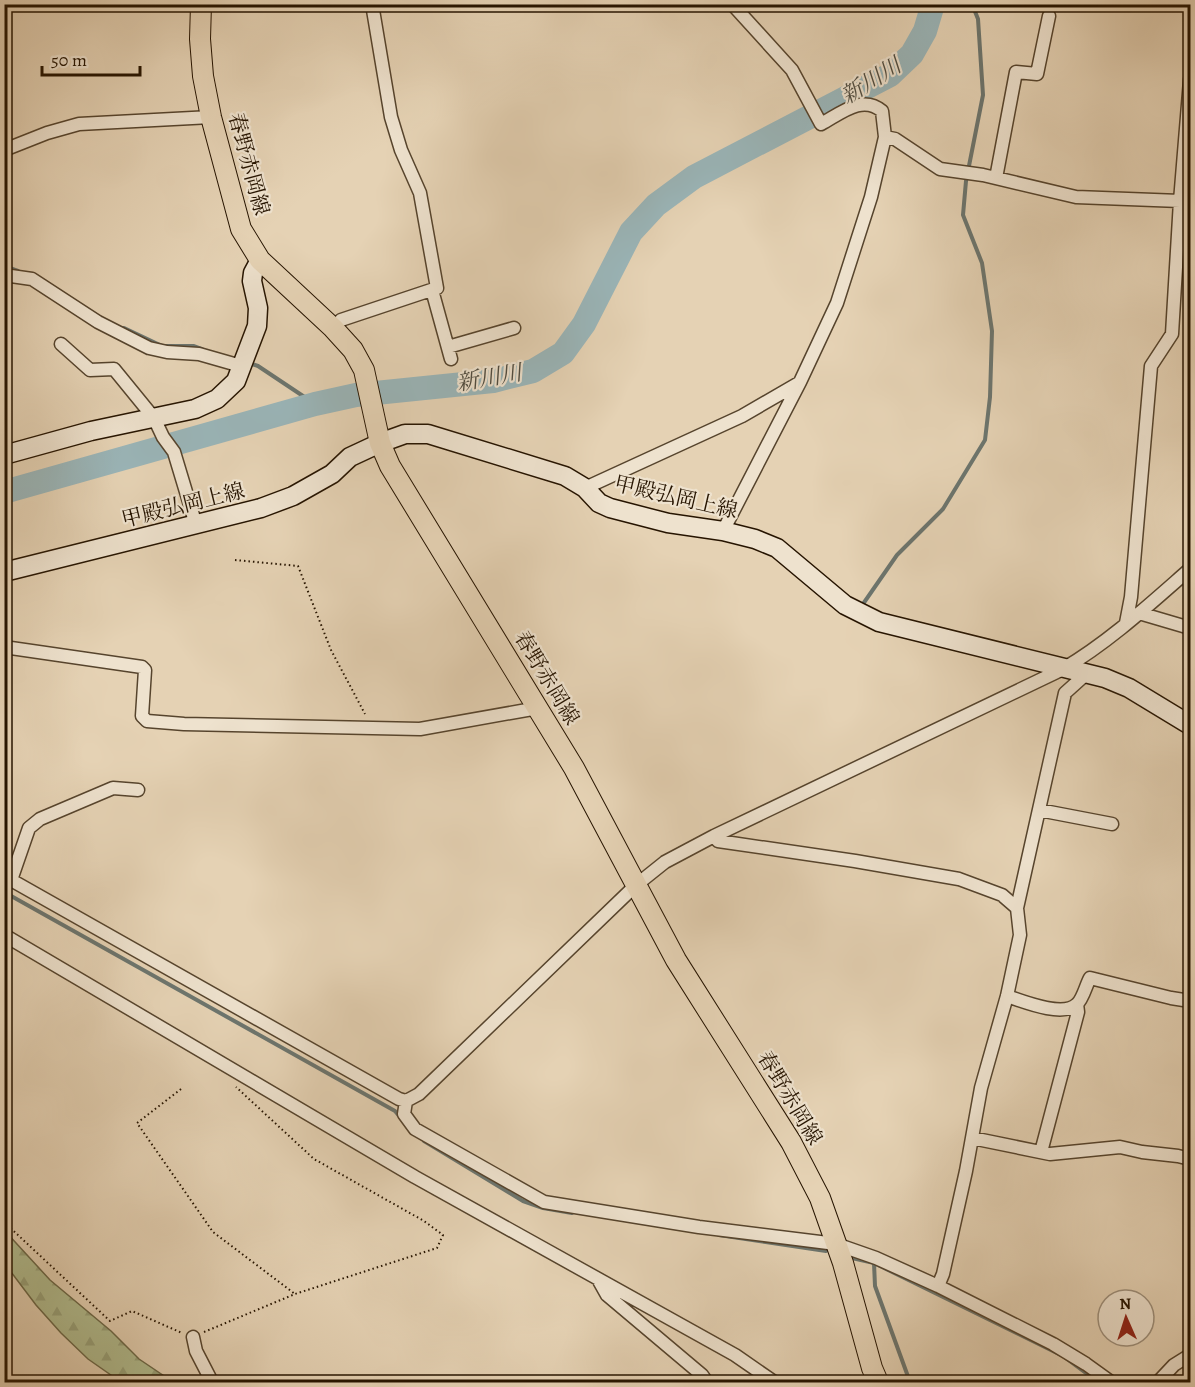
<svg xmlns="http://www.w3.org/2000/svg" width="1195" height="1387" font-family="Alegreya,'Noto Serif JP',serif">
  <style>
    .forest { fill: url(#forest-firs); stroke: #6c6848; stroke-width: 1.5 }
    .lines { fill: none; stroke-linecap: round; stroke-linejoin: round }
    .stream { stroke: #6c756e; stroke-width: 4 }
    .river { stroke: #9ab5b8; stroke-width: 24 }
    .minor-casing { stroke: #56442d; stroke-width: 15 }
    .secondary-casing { stroke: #261400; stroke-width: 21 }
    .primary-casing { stroke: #261400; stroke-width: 22 }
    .path { stroke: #261400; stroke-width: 2; stroke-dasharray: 1.5 3; stroke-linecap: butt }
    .minor { stroke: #eee2ce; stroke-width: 12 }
    .secondary { stroke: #eee2ce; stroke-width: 18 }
    .primary { stroke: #e5d2b4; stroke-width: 20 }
    .labels { text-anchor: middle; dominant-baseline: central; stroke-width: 4.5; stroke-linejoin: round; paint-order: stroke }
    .street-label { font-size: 21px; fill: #261400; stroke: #eee2ce }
    .water-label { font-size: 22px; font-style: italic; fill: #4f4c40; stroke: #eee2ce }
  </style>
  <defs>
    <pattern id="forest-firs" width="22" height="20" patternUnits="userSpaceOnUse" patternTransform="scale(1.5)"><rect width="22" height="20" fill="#b1bd90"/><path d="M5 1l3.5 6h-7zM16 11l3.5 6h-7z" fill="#98a27a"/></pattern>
  </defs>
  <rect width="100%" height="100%" fill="#e5d2b4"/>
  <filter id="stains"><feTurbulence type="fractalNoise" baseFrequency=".00333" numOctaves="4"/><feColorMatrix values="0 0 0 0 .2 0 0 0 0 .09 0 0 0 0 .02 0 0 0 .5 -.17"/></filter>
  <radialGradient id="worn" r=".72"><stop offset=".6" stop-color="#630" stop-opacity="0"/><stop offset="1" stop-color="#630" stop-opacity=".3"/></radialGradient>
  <path class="forest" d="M5 1231 50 1280 111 1331 139 1359 173 1382H121L88 1359 61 1333 36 1305 5 1264Z"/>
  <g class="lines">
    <path class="stream" d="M4 266 18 271
      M124 328 162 346H194L202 349
      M249 363 258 366 315 404
      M863 604 897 555 943 509 985 440 990 397 992 331 982 263 963 215 966 181 983 95 978 19 972 4
      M4 892 395 1111 400 1117
      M424 1141 523 1201 543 1208 572 1213
      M719 1235 826 1251
      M852 1258 874 1263 1063 1356 1098 1382
      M874 1263 875 1286 910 1382"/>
    <path class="river" d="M4 492 315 404 356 395 493 381 533 371 563 353 584 324 631 232 656 205 694 177 890 75 912 54 925 31 933 4"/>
    <g class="minor-casing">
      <path id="minor" d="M885 137 895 139 940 169 983 175 1076 197 1180 201
        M4 150 47 133 79 124 211 117
        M996 178 1016 72 1037 74 1049 16
        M4 275 32 279 98 322 149 348 167 352 199 354 241 366
        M432 290 451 359
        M333 328 341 320 437 288 420 193 401 150 391 117 372 4
        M61 344 90 370 114 369 154 418 163 437 174 452 196 525
        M448 347 514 328
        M585 488 742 416 799 383
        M723 531 800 382 837 303 871 197 885 137 882 111C862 94 840 114 821 124L792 70 732 4
        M1139 613 1190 628
        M1126 623 1131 597 1151 366 1172 334 1180 201 1190 80
        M4 647 142 667 145 670 142 716 147 721 184 724 420 729 538 708
        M1039 810 1112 824
        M714 836 718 841 855 861 959 879 1002 895 1017 908 1020 935 1007 996 981 1088 966 1171 943 1274 938 1286
        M4 876 399 1099 406 1101 419 1094 635 886 665 862 714 836 1063 669C1109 642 1150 604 1190 569
        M11 880 29 828 40 819 113 788 138 790
        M1017 908 1065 693 1085 675
        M4 935 415 1177 735 1355 774 1382
        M1007 996C1022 1001 1063 1018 1077 1004 1083 999 1086 985 1090 978L1171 998 1190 1001
        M406 1101 404 1114 415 1129 544 1202 699 1227 836 1244 876 1258 938 1286 1053 1344 1086 1364 1111 1382
        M972 1138 1050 1154 1120 1147 1142 1152 1178 1156 1190 1159
        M1041 1152 1078 1012 1077 1004
        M598 1279 607 1295 702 1375 707 1382
        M193 1337 196 1351 212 1382
        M1158 1382 1174 1365 1190 1355"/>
    </g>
    <g class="secondary-casing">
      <path id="secondary" d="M4 455 91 431 195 409 217 399 236 381 257 326 258 308 252 281 253 273 260 260
        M4 572 261 508 293 496 332 474 350 457 380 443 405 434H428L565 476 585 488 599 503 610 508 668 523 723 531 755 539 777 548 845 605 879 622 1105 678 1129 688 1190 725"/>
    </g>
    <g class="primary-casing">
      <path id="primary" d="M201 4 200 39 203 76 211 117 241 229 260 260 333 328 353 350 364 370 380 443 390 466 574 768 676 960 791 1142 820 1198 843 1263 872 1368 878 1382"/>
    </g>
    <path class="path" d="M235 560 298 566 331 650 365 714
      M181 1089 137 1123 213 1232 295 1294
      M4 1222 110 1321 132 1311 182 1333
      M204 1332 295 1294 437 1248 443 1235 424 1221 314 1159 236 1087"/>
    <use href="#minor" class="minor"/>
    <use href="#secondary" class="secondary"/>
    <use href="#primary" class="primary"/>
  </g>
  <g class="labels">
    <g class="street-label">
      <text transform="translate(249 164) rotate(75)">春野赤岡線</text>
      <text transform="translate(676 497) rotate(13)">甲殿弘岡上線</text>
      <text transform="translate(183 505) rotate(-14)">甲殿弘岡上線</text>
      <text transform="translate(547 678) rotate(59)">春野赤岡線</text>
      <text transform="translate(790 1098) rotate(59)">春野赤岡線</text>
    </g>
    <g class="water-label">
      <text transform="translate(871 81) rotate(-32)">新川川</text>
      <text transform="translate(489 378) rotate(-10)">新川川</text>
    </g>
  </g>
  <rect width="1195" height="1387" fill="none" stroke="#e5d2b4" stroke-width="24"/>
  <rect x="6" y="6" width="1183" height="1375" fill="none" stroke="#261400" stroke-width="3"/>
  <rect x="12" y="12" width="1171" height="1363" fill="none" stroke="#261400" stroke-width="1.5"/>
  <g transform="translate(1126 1318) rotate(357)"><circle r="28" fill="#eee2ce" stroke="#9e907c" stroke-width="1.5"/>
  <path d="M0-4.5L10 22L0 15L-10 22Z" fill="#8f2418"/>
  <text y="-9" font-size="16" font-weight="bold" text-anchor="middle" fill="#261400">N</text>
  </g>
  <path d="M42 66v9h98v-9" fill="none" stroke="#261400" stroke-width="3"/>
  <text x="51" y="66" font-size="18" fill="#261400" stroke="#eee2ce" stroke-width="4.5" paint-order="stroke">50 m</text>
  <rect width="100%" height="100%" filter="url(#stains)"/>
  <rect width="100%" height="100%" fill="url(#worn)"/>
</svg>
